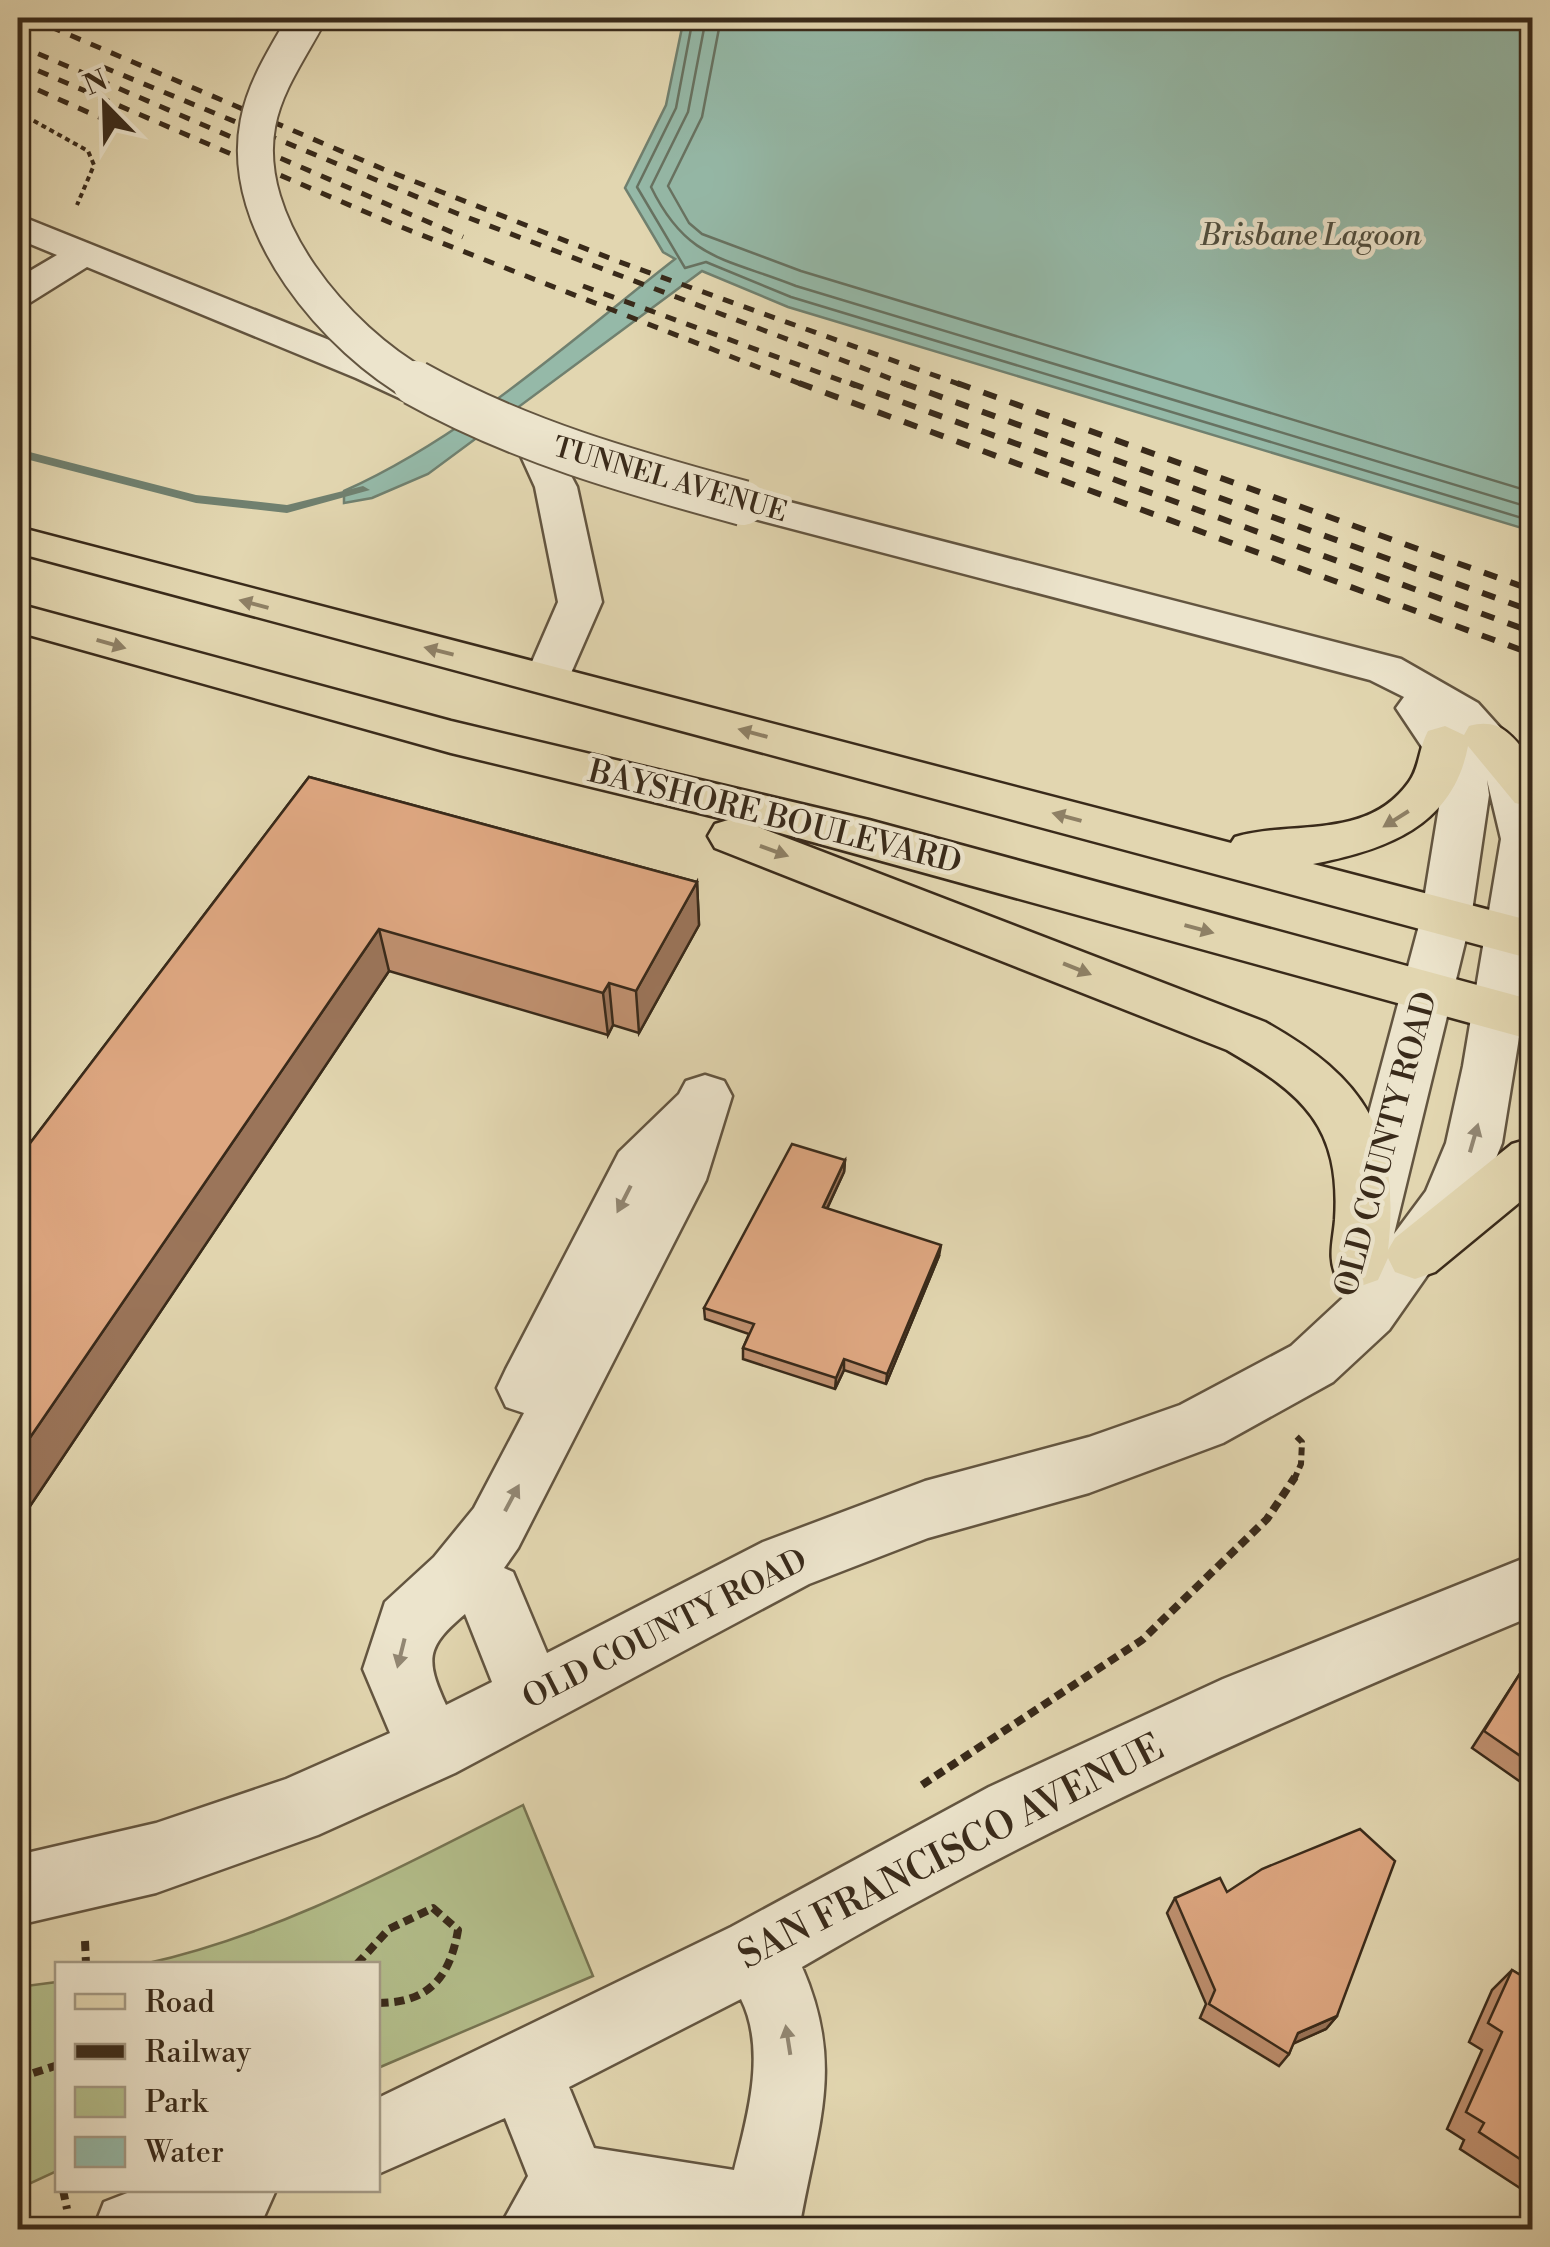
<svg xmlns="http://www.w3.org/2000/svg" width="1550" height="2247" font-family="'Libre Bodoni',serif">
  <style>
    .green { fill: #b3be8b; stroke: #767452; stroke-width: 2.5 }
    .water { fill: #95b9a8; stroke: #70806f; stroke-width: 2.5 }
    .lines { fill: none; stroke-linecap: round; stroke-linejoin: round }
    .shore { stroke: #677261; stroke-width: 2.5 }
    .stream { fill: #70806f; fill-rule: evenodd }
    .minor-casing { stroke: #635540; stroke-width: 5 }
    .major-casing { stroke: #392a1a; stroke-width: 5 }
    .path-far2 { stroke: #392a1a; stroke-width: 4; stroke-dasharray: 5 4; stroke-linecap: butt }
    .path-far1 { stroke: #392a1a; stroke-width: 6; stroke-dasharray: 8 5; stroke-linecap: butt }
    .path { stroke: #392a1a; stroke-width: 8; stroke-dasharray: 10 6; stroke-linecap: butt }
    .minor { fill: #ece4cc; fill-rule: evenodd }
    .major { fill: #e2d6b0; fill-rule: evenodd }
    .rail-far1 { stroke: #392a1a; stroke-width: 5; stroke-dasharray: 11 11; stroke-linecap: butt }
    .rail { stroke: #392a1a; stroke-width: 6; stroke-dasharray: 14 14; stroke-linecap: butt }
    .minor-bridge-far1-casing { stroke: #635540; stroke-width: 39; stroke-linecap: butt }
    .minor-bridge-casing { stroke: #635540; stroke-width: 48; stroke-linecap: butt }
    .minor-bridge-far1 { stroke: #ece4cc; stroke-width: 35 }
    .minor-bridge { stroke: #ece4cc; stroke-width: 44 }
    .wall { fill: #bf906f; stroke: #392a1a; stroke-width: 2.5 }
    .shaded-wall { fill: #9b755a; stroke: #392a1a; stroke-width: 2.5 }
    .building { fill: #dea781; stroke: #392a1a; stroke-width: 2.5 }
    .oneway { fill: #8e8065 }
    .oneway2 { fill: #928773 }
    .labels { text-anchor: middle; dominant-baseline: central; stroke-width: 9; stroke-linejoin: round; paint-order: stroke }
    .far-street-label { font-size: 28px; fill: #392a1a; stroke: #ece4cc }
    .far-water-label { font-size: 30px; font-style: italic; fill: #504e3e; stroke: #ece4cc }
    .street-label { font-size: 32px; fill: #392a1a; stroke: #ece4cc }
    .near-street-label { font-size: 38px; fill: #392a1a; stroke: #ece4cc }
  </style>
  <rect width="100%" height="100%" fill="#e2d6b0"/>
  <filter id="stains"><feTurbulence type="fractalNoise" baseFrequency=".002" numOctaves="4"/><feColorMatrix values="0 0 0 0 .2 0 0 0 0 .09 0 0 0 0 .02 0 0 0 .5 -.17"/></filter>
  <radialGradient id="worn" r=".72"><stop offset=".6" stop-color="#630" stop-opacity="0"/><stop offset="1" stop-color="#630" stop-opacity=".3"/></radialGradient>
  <path class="green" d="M523 1805 593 1976 378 2068V1964H144C280 1934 400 1867 523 1805Z
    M57 1982V2171L18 2189V1987Z"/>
  <path class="water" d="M684 18H1532V531L788 307 702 271 428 474 372 498 344 503V491C465 437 570 341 675 259L663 252 625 188 666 105Z"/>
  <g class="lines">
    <path class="shore" d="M693 18 676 108 637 187 685 268 706 262 791 297 1532 521
      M706 18 688 112 651 187C687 261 726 258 796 286L1532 508
      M721 18 702 117 668 186 689 223 702 234 801 271 1532 492"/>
    <path class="stream" d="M18 449 196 495 287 505 363 486 370 490 287 513 196 503 18 457Z"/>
    <g class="minor-casing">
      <path id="minor" d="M18 215 384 362 551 438 577 487 602 602 564 689 548 693 532 689 525 678 558 602 535 487 520 454 356 378 87 267 31 302 18 305V278L57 255 18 239Z
        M743 490 1401 659 1478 703 1515 744 1532 775V957L1502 1143 1478 1203 1389 1330 1333 1382 1223 1443 1089 1493 928 1538 809 1584 455 1773 318 1835 156 1893 18 1925V1855L156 1823 286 1779 390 1733 363 1669 385 1602 434 1557 474 1508 524 1413 506 1407 497 1388 506 1369 619 1152 679 1094 686 1081 705 1075 724 1081 732 1096 706 1180 518 1548 504 1568 513 1572 547 1653 763 1542 925 1481 1089 1437 1180 1405 1291 1346 1347 1294 1381 1250 1366 1256 1346 1249 1337 1232 1421 918 1441 795 1438 771 1396 708 1404 697 1370 680 728 512 722 503 728 494ZM1487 780 1501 839 1463 1066 1446 1143 1426 1191 1394 1234 1471 918 1489 795ZM465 1614 492 1682 446 1705C425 1659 426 1647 465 1614Z
        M1532 1555V1616C1282 1720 1037 1829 802 1967 846 2068 816 2128 799 2230H619L587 2225 584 2230H498L528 2176 505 2118 378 2174V2098L731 1927 989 1787 1223 1679ZM741 1999C767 2051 747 2118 734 2170L594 2148 569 2087Z
        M135 2190H276L264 2217 235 2230H93L104 2202Z"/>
    </g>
    <g class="major-casing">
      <path id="major" d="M18 527 1231 843 1235 837C1293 820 1367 841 1409 782 1420 767 1419 747 1428 731L1445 726 1464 735 1469 726C1502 717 1513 738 1532 760V807L1515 803 1468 746C1453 826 1386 850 1313 864L1532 921V959L18 553Z
        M18 604 451 721 869 820 1532 1000V1040L758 827 1265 1022C1365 1078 1401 1134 1388 1250L1395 1238 1512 1144 1532 1138V1192L1435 1272 1415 1279 1395 1272 1388 1258 1378 1280 1358 1287 1338 1280C1327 1259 1333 1243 1335 1220 1341 1126 1303 1094 1227 1050L715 848 708 836 715 824 728 820 451 753 18 632Z"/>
    </g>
    <path class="path-far2" d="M18 112 88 151 94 165 77 205"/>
    <path class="path-far1" d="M1294 1480 1301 1464 1302 1442 1296 1436"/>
    <path class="path" d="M922 1785 1142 1640 1267 1519 1295 1477
      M85 1941 86 1964
      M357 1964 389 1929 433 1908 458 1930C450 1978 428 2003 378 2003
      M18 2078 58 2065
      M58 2157V2166
      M63 2190 67 2209"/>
    <use href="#minor" class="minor"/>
    <use href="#major" class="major"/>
    <path class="rail-far1" d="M30 18 383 169 617 261 964 386
      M18 45 463 237
      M18 62 391 223 806 386
      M103 67 456 213 910 386
      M18 81 101 118
      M583 286 856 386"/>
    <path class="rail" d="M799 383 1532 654
      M850 383 1532 632
      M903 383 1532 611
      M957 383 1532 590"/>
    <g class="minor-bridge-far1-casing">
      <path id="minor-bridge-far1" d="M307 18C289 51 265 85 258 123 238 225 337 340 420 386"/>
    </g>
    <g class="minor-bridge-casing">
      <path id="minor-bridge" d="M415 383C519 441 629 472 743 503"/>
    </g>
    <use href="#minor-bridge-far1" class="minor-bridge-far1"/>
    <use href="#minor-bridge" class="minor-bridge"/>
  </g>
  <path class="wall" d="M309 777 697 882 699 925 639 1033 613 1025 608 1035 389 971 18 1524V1159Z
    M845 1160 844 1172 827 1209 939 1256 886 1384 844 1370 835 1389 743 1359V1348L749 1334 705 1319 704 1308Z
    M1519 1675 1532 1684V1790L1472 1748Z
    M1227 1892 1337 2016 1326 2029 1293 2043 1289 2054 1279 2066 1200 2018 1206 2004 1167 1913 1175 1898Z
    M1512 1970 1532 1982V2196L1460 2149 1464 2140 1447 2129 1482 2050 1469 2042 1492 1990Z"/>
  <path class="shaded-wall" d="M697 882 699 925 639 1033 636 991Z
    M379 929 389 971 18 1524V1455Z
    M609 983 613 1025 608 1035 603 993Z
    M845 1160 844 1172 822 1219 823 1207Z
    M941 1245 939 1256 886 1384 887 1374Z
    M844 1359V1370L835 1389 836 1378Z
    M1337 2016 1326 2029 1288 2046 1298 2033Z"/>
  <path class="building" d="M309 777 697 882 636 991 609 983 603 993 379 929 18 1455V1159Z
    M792 1144 845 1160 823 1207 941 1245 887 1374 844 1359 836 1378 743 1348 754 1324 704 1308Z
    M1519 1675 1532 1684V1764L1484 1731Z
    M1360 1829 1395 1861 1337 2016 1298 2033 1289 2054 1209 2004 1215 1990 1175 1898 1220 1878 1227 1892 1262 1869Z
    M1512 1970 1532 1982V2167L1479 2132 1484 2123 1466 2112 1502 2032 1488 2023Z"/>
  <defs><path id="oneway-solid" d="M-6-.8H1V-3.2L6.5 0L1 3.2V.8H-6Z" transform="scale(2.5)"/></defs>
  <g class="oneway">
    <use href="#oneway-solid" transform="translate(254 604) rotate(-165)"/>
    <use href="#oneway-solid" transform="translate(111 644) rotate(16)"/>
    <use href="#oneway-solid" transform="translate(439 651) rotate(-166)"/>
    <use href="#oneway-solid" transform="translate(753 733) rotate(-165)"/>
    <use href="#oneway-solid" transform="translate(1067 817) rotate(-165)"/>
    <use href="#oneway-solid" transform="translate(1396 819) rotate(148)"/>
    <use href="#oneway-solid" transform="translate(774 851) rotate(20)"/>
    <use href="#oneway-solid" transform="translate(1199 929) rotate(15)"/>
    <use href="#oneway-solid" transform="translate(1077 969) rotate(22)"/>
  </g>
  <g class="oneway2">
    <use href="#oneway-solid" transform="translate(1474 1138) rotate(-74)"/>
    <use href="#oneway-solid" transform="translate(624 1199) rotate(117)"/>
    <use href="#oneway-solid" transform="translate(512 1498) rotate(-62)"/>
    <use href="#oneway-solid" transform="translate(401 1653) rotate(104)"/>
    <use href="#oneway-solid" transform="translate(788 2040) rotate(-99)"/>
  </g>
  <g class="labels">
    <g class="far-street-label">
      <text transform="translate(670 480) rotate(16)">TUNNEL AVENUE</text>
    </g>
    <g class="far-water-label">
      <text x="1311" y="236">Brisbane Lagoon</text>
    </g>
    <g class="street-label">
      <text transform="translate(775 817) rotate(14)">BAYSHORE BOULEVARD</text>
      <text transform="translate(1386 1144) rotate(-75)">OLD COUNTY ROAD</text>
      <text transform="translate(665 1629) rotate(-27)">OLD COUNTY ROAD</text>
    </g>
    <g class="near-street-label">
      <text transform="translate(951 1852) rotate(-27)">SAN FRANCISCO AVENUE</text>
    </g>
  </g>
  <rect width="1550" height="2247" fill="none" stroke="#e2d6b0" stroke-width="60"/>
  <rect x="20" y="20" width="1510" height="2207" fill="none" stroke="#392a1a" stroke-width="5"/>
  <rect x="30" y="30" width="1490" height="2187" fill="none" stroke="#392a1a" stroke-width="2.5"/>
  <rect x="55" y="1962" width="325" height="230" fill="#ece4cc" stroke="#a49a85" stroke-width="2.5"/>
  <rect x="75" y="1994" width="50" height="15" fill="#e2d6b0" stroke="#a49a85" stroke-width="2.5"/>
  <text x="145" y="2012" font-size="30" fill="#392a1a">Road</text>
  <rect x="75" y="2044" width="50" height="15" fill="#392a1a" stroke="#a49a85" stroke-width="2.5"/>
  <text x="145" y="2062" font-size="30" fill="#392a1a">Railway</text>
  <rect x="75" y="2087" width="50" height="30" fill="#b3be8b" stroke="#a49a85" stroke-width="2.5"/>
  <text x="145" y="2112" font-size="30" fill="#392a1a">Park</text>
  <rect x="75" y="2137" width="50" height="30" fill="#95b9a8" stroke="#a49a85" stroke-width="2.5"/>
  <text x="145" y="2162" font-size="30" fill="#392a1a">Water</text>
  <g transform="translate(105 105) rotate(337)" stroke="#ece4cc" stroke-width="8" paint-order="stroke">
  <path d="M0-8L18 38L0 25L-18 38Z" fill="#392a1a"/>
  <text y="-15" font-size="28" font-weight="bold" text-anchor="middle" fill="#392a1a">N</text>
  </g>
  <rect width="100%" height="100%" filter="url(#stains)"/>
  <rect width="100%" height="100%" fill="url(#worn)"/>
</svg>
